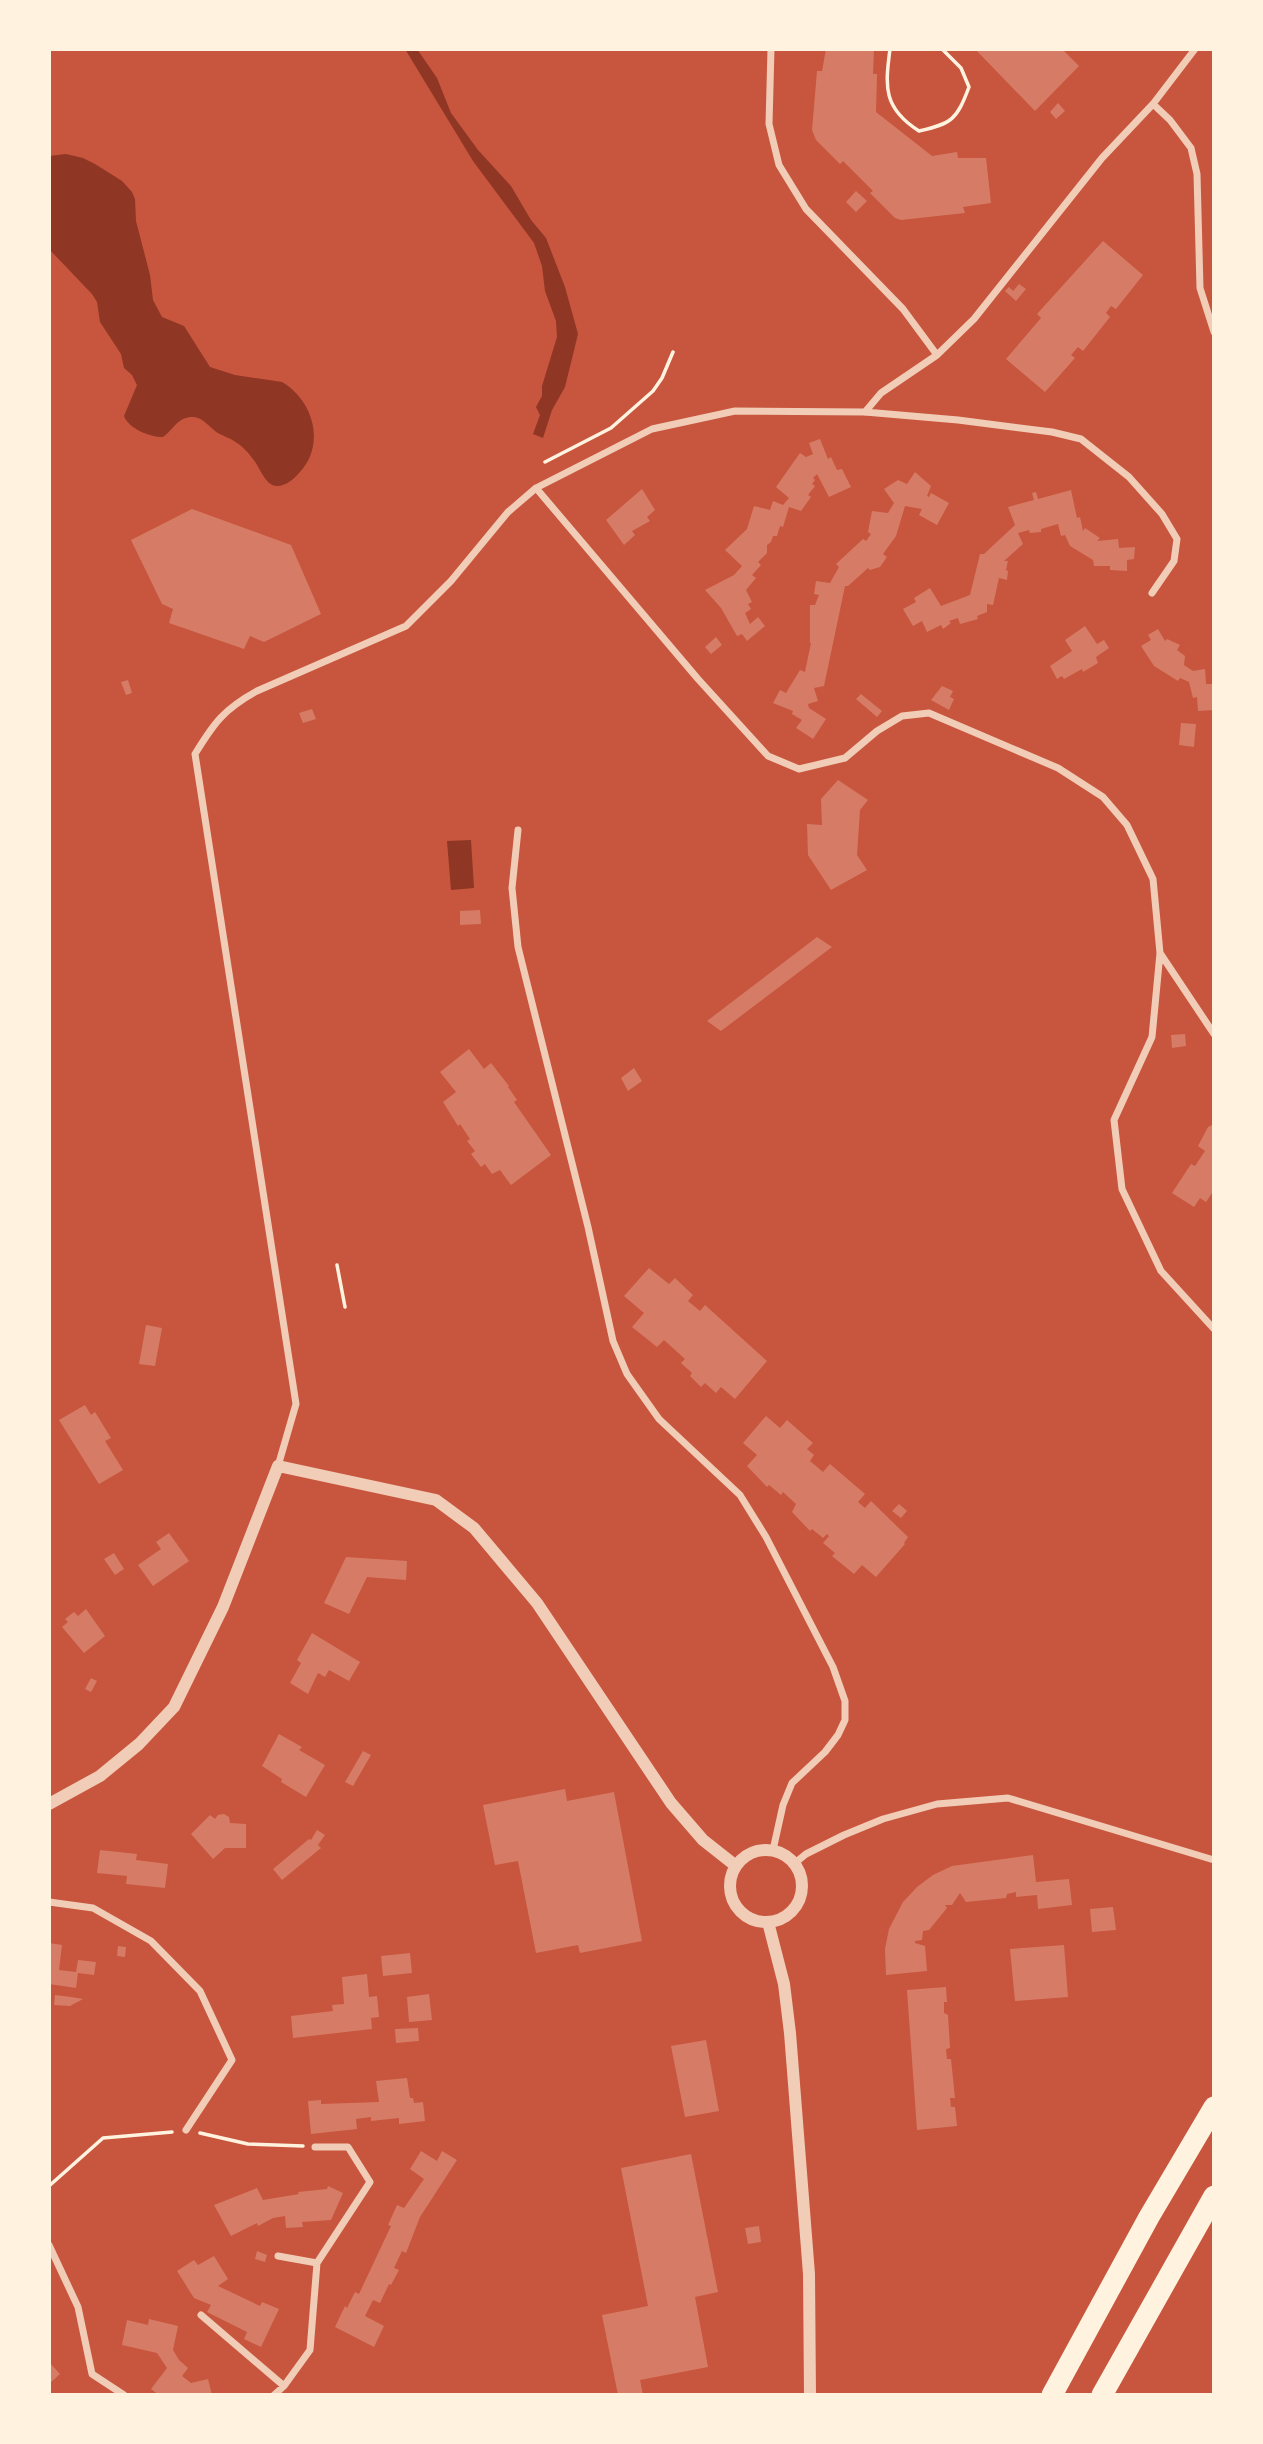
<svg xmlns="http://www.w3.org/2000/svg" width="1263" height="2444" font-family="'PT Serif',serif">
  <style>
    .water { fill: #8f3625 }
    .building { fill: #d67c66 }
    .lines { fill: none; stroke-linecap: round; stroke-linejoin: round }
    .path { stroke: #fff3e0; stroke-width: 3.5 }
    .minor { stroke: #f1ccb7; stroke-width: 7 }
    .tertiary { stroke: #f1ccb7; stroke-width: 12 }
    .motorway { stroke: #fff3e0; stroke-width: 21 }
  </style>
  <rect width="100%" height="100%" fill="#c8553d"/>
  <path class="water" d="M405 49H417L437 78 451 113 478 150 511 186 531 220 546 238 565 287 578 334 565 387 552 410 543 438 533 434 540 415 536 407 542 396V386L557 337 556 321 545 291 542 266 534 243 473 161Z
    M66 154 83 158 95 164 122 181 132 192 135 199 136 221 150 275 153 300 162 317 184 326 210 367 235 375 282 382C314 401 326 445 299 473 294 479 286 486 277 486 265 486 260 467 253 459 248 452 241 445 234 441 228 437 220 435 215 431 204 422 199 413 183 419 175 423 170 432 163 437 150 437 129 429 124 416L137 385 132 375 124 368 121 354 100 322 97 302 92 294 49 249V156Z
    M471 840 474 888 451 890 447 841Z"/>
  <path class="building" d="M826 49H874L873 74H877L876 112 932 156 957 152 958 158H986L991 203 963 207 965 213 901 220 895 218 870 193 873 191 843 161 840 164 816 140 812 130 817 71H822Z
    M975 49H1062L1079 66 1035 111Z
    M1058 103 1065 111 1056 119 1050 112Z
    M856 191 867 201 856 212 846 202Z
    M1103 241 1143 275 1116 309 1111 306 1106 313 1110 317 1083 351 1078 347 1071 355 1075 358 1045 392 1006 359 1041 318 1037 314Z
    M1019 284 1026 289 1016 301 1005 291 1009 287 1013 291Z
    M820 439 828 459 831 457 837 470 842 469 851 487 829 497 817 474 813 478 815 480 812 484 815 486 808 495 811 497 801 511 789 507 783 527 780 526 777 536H773L771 542 767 545V553L758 562 761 565 752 575 756 578 746 590 752 602 748 604 751 609 745 613 750 624 758 617 765 626 747 641 742 634 737 636 721 608 705 590 734 575 742 566 725 550 747 529 754 506 770 510 773 501 783 505 789 498 776 487 800 453 806 457 813 454 809 443Z
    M915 472 931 486 927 496 929 497 931 493 949 503 937 525 919 515 922 509 905 506 896 536 883 554 887 557 880 567 870 570 868 568 848 586H845L824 686 814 688 818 701 808 704 809 708 826 719 813 739 796 728 802 720 792 714 793 711 773 703 780 690 786 693 800 670 805 672 811 643H810V605H815L819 595 814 594 816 581 830 583 839 567 836 564 863 539 866 541 871 534 868 532 872 511 888 513 894 503 884 489 898 480 907 484Z
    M642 489 655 510 647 517 650 521 632 531 635 535 624 545 606 520Z
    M1071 490 1077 518 1080 517 1083 531 1085 528 1100 538 1097 541 1118 539 1119 548 1135 547 1134 559 1127 560V571L1110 570V566H1094L1093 560 1070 546 1065 535 1061 536 1058 524 1041 529V532L1030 533 1029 530 1018 533 1023 544 1004 561H1008L1006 570 1008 571 1007 580 999 578 993 605 987 604V612L977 616 978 619 960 624 958 618 949 621 951 623 943 629 941 625 927 632 922 621 913 626 903 609 916 602 914 598 930 588 941 606 970 595 980 554H984L1015 525 1008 507 1034 500 1032 493 1036 492 1038 499Z
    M192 509 291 545 321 614 264 642 250 636 244 649 169 623 173 609 162 604 131 540Z
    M1085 626 1097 644 1104 640 1109 648 1096 657 1098 663 1083 672 1082 669 1064 679 1062 676 1057 679 1050 666 1072 651 1065 640Z
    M1158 629 1165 641 1167 639 1180 645 1177 650 1185 656 1184 665 1193 671 1205 669 1206 684H1214V710L1198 711 1197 697 1193 698 1189 682 1180 678 1178 681 1154 666 1141 646 1151 640 1148 635Z
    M716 637 722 645 711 654 705 647Z
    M128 680 132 693 126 695 121 682Z
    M942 686 953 691 950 697 954 699 949 710 931 700Z
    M861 694 882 711 877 717 856 699Z
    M312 709 316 719 303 723 299 713Z
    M1181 723 1196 724 1194 747 1179 745Z
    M838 780 868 800 860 810 857 855 867 870 831 890 808 855 807 824 822 825 821 799Z
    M480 910 481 924 460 925V911Z
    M817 937 832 947 721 1031 707 1021Z
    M1185 1034 1186 1046 1172 1048 1171 1035Z
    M469 1049 484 1069 491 1063 509 1086 508 1087 517 1100 514 1102 551 1155 511 1185 500 1170 492 1174 485 1164 481 1167 471 1154 475 1151 467 1141 470 1139 460 1124 458 1126 443 1102 456 1092 440 1072Z
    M634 1068 642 1081 628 1091 621 1078Z
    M1214 1124V1190L1206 1202 1200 1198 1194 1207 1172 1193 1191 1164 1195 1166 1205 1151 1198 1146 1208 1127Z
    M649 1268 669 1284 675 1278 693 1295 688 1301 700 1311 705 1305 767 1361 735 1399 721 1387 716 1393 705 1383 701 1387 690 1376 692 1373 681 1363 685 1359 664 1340 657 1347 632 1327 644 1313 624 1296Z
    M146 1325 162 1328 155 1366 139 1364Z
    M85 1405 91 1415 95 1412 111 1438 105 1441 123 1470 99 1484 59 1420Z
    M766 1416 780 1428 787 1420 813 1443 807 1449 814 1455 810 1461 823 1472 830 1464 865 1494 858 1502 865 1508 871 1501 908 1537 904 1543 905 1544 876 1577 862 1565 854 1574 832 1556 835 1553 823 1543 829 1536 827 1534 823 1538 812 1529 810 1531 792 1512 796 1504 783 1492 781 1495 769 1485 767 1487 747 1466 757 1455 743 1443Z
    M899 1504 907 1511 901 1518 892 1511Z
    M169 1533 189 1561 153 1586 138 1565 161 1549 156 1542Z
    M114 1553 124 1569 115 1575 104 1559Z
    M346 1557 407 1561 406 1580 367 1577 349 1614 324 1603Z
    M86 1609 105 1636 84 1653 62 1627 68 1622 65 1619 74 1612 78 1616Z
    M312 1633 360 1662 349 1681 329 1670 325 1677 318 1673 308 1694 290 1683 301 1663 297 1660Z
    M91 1678 97 1681 91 1692 85 1689Z
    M279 1734 302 1747 299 1750 325 1765 306 1797 281 1782 282 1779 262 1766Z
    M363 1751 371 1755 353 1786 345 1782Z
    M565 1789 567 1801 614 1792 642 1941 580 1953 578 1945 536 1953 518 1861 495 1865 483 1805Z
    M224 1814 229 1817 230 1823 246 1824V1848H225L213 1859 191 1834 210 1815 215 1819 218 1815Z
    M317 1830 325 1835 318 1845 321 1848 282 1880 273 1869 309 1839 311 1840Z
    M100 1850 137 1854 136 1860 168 1864 165 1888 126 1884 127 1876 97 1873Z
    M1033 1855 1036 1882 1069 1879 1072 1905 1038 1909 1037 1895 1016 1897V1892L1007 1894 1006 1898 966 1902 960 1893 952 1905H945L947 1908 929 1930 923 1931 922 1940 915 1941V1943L925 1946 927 1971 886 1975 885 1949 889 1929 903 1902 917 1887 933 1875 952 1866Z
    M1113 1907 1116 1930 1092 1932 1090 1909Z
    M49 1943 62 1945 59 1970 76 1972 78 1960 96 1962 94 1975 78 1973 76 1988 49 1984Z
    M1064 1945 1068 1997 1015 2001 1010 1949Z
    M118 1946 126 1947 125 1957 117 1956Z
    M410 1953 412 1973 383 1976 381 1956Z
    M367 1974 369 1997 377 1996 379 2017 371 2018 372 2029 293 2038 291 2016 333 2011 332 2005 344 2004 342 1977Z
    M946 1987 947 2002H944V2013L948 2015 950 2048 946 2049 947 2059H951L955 2098H950L951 2107H955L957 2126 917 2130 907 1990Z
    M429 1994 432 2020 409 2022 407 1997Z
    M55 1995 71 1997 83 1999 70 2006 54 2005Z
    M418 2028 419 2041 396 2043 395 2029Z
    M706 2040 719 2111 685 2117 671 2046Z
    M407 2078 410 2098H413L414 2103 423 2102 425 2121 399 2124V2118L371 2121V2117L356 2119 357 2129 311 2134 308 2101 321 2100V2104L379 2102 376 2081Z
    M421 2151 437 2161 442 2151 457 2160 420 2217 406 2253 402 2251 394 2268 399 2270 391 2285 389 2284 380 2303 373 2300 365 2316 384 2326 374 2347 335 2327 345 2306 347 2308 355 2292 359 2294 391 2226 388 2225 397 2205 404 2208 424 2179 410 2169Z
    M691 2154 718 2292 695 2297 708 2367 640 2380 643 2395H618L602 2315 648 2306 621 2168Z
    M328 2186 343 2193 331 2220 302 2222 303 2227 286 2228 285 2216 273 2218 258 2226 257 2223 231 2236 214 2205 257 2188 263 2200 299 2194 298 2192 327 2189Z
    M759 2226 761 2242 748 2244 745 2228Z
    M257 2251 267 2255 265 2262 255 2259Z
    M214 2256 228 2279 218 2286 260 2306 262 2302 279 2309 261 2347 244 2339 247 2332 207 2312 211 2305 194 2298 177 2271 194 2260 198 2265Z
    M149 2319 178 2326 173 2350 179 2360 188 2368 182 2376 191 2383 208 2379 212 2395H159L151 2389 167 2368 157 2353 122 2345 127 2320 148 2325Z
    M49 2362 60 2374 49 2384Z"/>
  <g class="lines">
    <path class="path" d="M890 49C885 87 883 108 919 131 952 124 957 119 969 87L961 68 942 49
      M545 462 611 428 653 391 662 378 673 352
      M337 1265 345 1307
      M200 2133 248 2144 303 2146
      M49 2186 103 2138 172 2132"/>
    <path class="minor" d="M771 49 769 124 779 165 806 209 903 309 937 355
      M1153 104 1170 120 1191 148 1197 174 1200 288 1214 332
      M865 412 881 393 937 355 974 319 1102 158 1153 104 1195 49
      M536 488 698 679 768 756 799 769 845 758 877 731 902 716 929 713 1058 768 1103 797 1127 825 1153 879 1160 953 1152 1037 1114 1120 1122 1189 1161 1271 1214 1329
      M518 830 512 888 518 947 588 1227 613 1341 627 1374 659 1419 740 1495 766 1537 833 1667 845 1701V1720L838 1735 825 1752 792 1783 783 1805 773 1850
      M1160 953 1214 1034
      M278 1466 296 1404 195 754C214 723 224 709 257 691L406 626 451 581 508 512 536 488 652 429 735 411 865 412 958 420 1052 432 1081 439 1129 477 1162 514 1177 539 1174 561 1152 593
      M795 1863 806 1854 844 1835 883 1819 937 1804 1008 1798 1214 1860
      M49 1902 93 1908 151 1941 200 1991 232 2060 186 2130
      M49 2245 78 2307 92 2374 124 2395
      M278 2256 317 2263
      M201 2315 284 2386
      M274 2395 284 2386 310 2350 317 2263 370 2182 348 2147H315"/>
    <path class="tertiary" d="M49 1804 100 1776 139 1744 174 1707 223 1607 278 1466 436 1500 474 1528 537 1603 671 1803 703 1840 736 1866
      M730 1886a36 36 0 1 1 72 0a36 36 0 1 1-72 0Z
      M768 1922 784 1984 790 2033 809 2274 810 2395"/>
    <path class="motorway" d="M1052 2395 1149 2217 1214 2107
      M1102 2395 1214 2196"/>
  </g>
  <rect width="1263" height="2444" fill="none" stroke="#fff3e0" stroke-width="102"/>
</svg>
